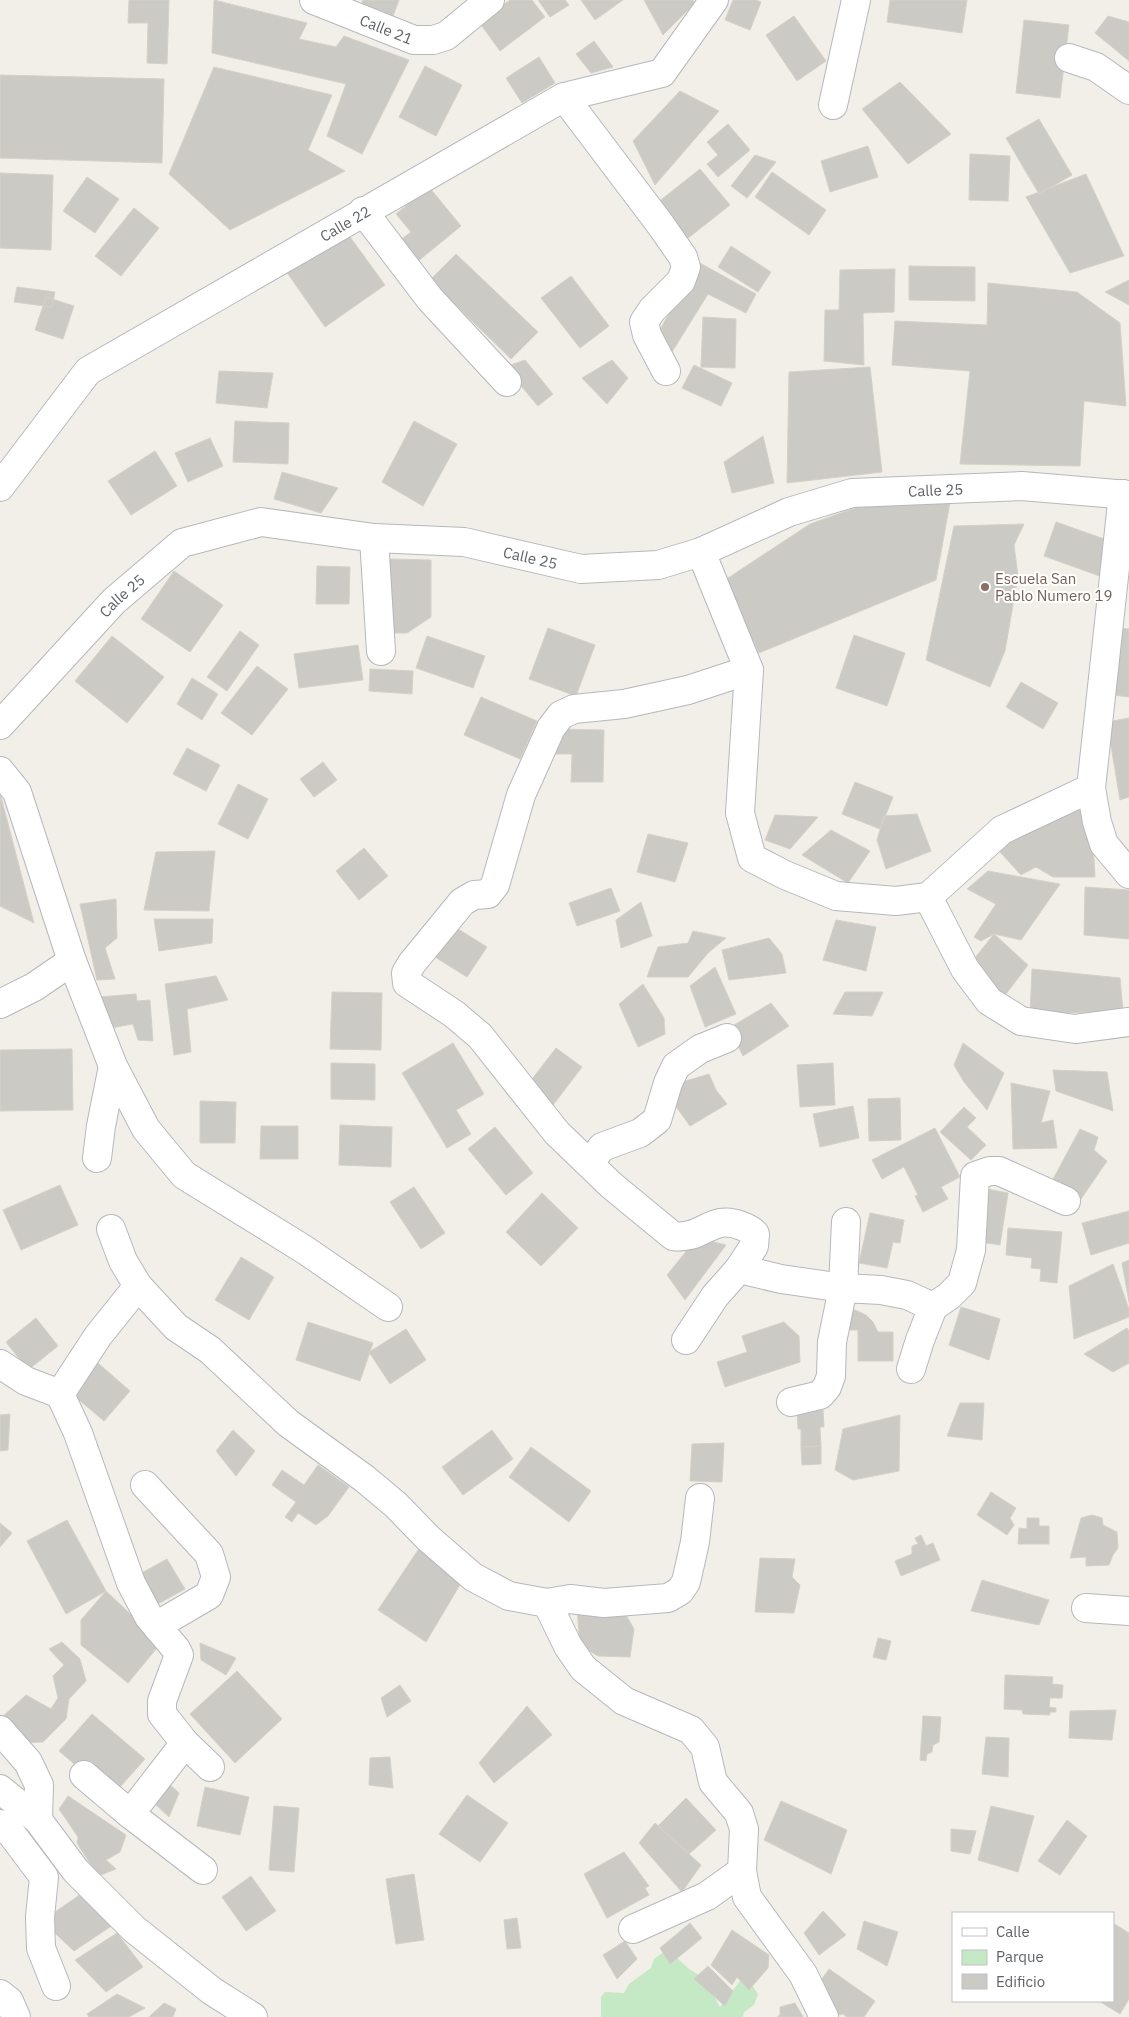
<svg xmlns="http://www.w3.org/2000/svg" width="1129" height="2017" font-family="'IBM Plex Sans',sans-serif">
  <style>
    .green { fill: #c5e8c5 }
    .building { fill: #cccac5; stroke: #d6d1c6 }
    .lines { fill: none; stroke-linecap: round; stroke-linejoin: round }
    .minor-casing { stroke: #b5b8bc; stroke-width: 30 }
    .minor { stroke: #fff; stroke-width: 28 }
    .education-dot { fill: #8d6e63; stroke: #fff; stroke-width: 2 }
    .labels { text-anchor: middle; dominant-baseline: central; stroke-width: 4; stroke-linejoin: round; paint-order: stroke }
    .street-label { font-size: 15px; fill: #5f6368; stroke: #fff }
    .education-label { font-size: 15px; fill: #785e54; stroke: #fff; text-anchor: start }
  </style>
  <rect width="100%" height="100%" fill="#f1efe8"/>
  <path class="green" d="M665 1951 678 1959 689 1969 704 1978 720 2007 741 1980 751 1984 758 1994 754 2005 744 2012 743 2017H601V1997L605 1992 624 1993 629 1984 651 1968 654 1959Z"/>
  <path class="building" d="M129 0H169L167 64 147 63 148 23H128Z
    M214 0 307 23 299 39 336 47 344 36 409 60 362 154 327 136 346 84 212 53Z
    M363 0H399L393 16 362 3Z
    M510 0H532L545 17 500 51 479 22Z
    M538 0H565L569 5 550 17Z
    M581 0H623L595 20Z
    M644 0H693L695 3 663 35Z
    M733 0H756L761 2 750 30 725 20Z
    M890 0H967L962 33 887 22Z
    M794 16 826 61 797 81 766 35Z
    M1108 16 1129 22V61L1095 33Z
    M1024 20 1069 25 1060 98 1016 93Z
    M594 41 613 67 591 73 576 54Z
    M539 57 555 83 522 103 506 78Z
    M425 66 462 85 436 136 399 117Z
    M214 67 332 95 308 150 345 171 230 230 169 174Z
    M0 75 164 79 162 163 0 158Z
    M900 82 951 134 908 164 862 109Z
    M680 91 719 111 655 185 633 141Z
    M1039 119 1072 175 1039 194 1006 138Z
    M728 124 750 150 718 177 707 164 718 155 707 142Z
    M868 146 878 177 830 192 821 161Z
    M970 154 1010 156 1008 201 969 200Z
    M755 155 776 162 747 198 731 186Z
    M700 169 730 205 687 239 657 203Z
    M772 172 826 210 809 235 755 197Z
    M0 173 53 175 51 250 0 248Z
    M1086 174 1124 256 1070 273 1026 197Z
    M87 177 119 199 95 233 63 211Z
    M429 187 461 226 417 262 399 241 411 232 396 214Z
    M134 208 159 228 121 276 95 256Z
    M345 230 385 285 325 327 286 271Z
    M731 246 771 272 758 292 718 267Z
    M456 254 538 332 511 359 430 280Z
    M698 262 756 294 746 313 708 294 672 352 653 342Z
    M909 266 975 267V301L909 300Z
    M895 269 894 312 863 313 864 365 824 361 825 310H839L840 270Z
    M571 276 609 326 580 348 541 298Z
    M1129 280V305L1105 292Z
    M988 283 1077 292 1120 323 1126 406 1084 401 1080 466 960 464 970 371 892 365 895 321 987 325Z
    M17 287 55 292 52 307 14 302Z
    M46 297 74 306 63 339 35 330Z
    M703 317 736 319 735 368 701 367Z
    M525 360 553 394 538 406 505 367Z
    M612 360 628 378 607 404 582 378Z
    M694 365 732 383 721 406 682 388Z
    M870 367 882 472 787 483 789 372Z
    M219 371 273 373 267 408 216 403Z
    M235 421 289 423 288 464 233 462Z
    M414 421 457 444 423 506 382 482Z
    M763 436 774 483 732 493 724 462Z
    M210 438 223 466 188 482 175 453Z
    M155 451 177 486 131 515 108 481Z
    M282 472 338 488 321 513 274 499Z
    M951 497 936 580 759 653 725 580 810 524 866 504Z
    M1056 522 1107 540 1105 578 1044 556Z
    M1024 524 1014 545 1018 576 1005 651 990 687 926 660 954 526Z
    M388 559 431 560V617L407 633H387Z
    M317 566 350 567 349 604H316Z
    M174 571 223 605 190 652 141 619Z
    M548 628 595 645 576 696 529 679Z
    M1120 628 1129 629V697L1113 695Z
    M240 631 259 645 227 691 207 677Z
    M854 635 905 653 887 706 836 688Z
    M112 636 164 677 127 723 75 681Z
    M427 636 485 656 473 688 416 668Z
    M358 645 363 680 299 688 294 654Z
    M257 666 288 689 252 735 221 713Z
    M370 669 413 671 412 694 369 691Z
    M192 678 218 694 202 720 177 704Z
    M1021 682 1058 703 1043 729 1006 707Z
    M481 697 537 721 520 759 464 735Z
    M1129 718V797L1120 800 1107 722Z
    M555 729 604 730 603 782H571L572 754H555Z
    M187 748 220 765 206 791 173 774Z
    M323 762 337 780 314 797 300 779Z
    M855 782 893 797 880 829 842 814Z
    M238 784 268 799 248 839 218 824Z
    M0 793 34 923 0 906Z
    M1061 805 1091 809 1095 877H1053L1036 867 1021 875 1000 852 1021 829Z
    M917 814 931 851 886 869 877 840 884 816Z
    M775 815 818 817 790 849 765 840Z
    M831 830 870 851 848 883 802 855Z
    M648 834 688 843 675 882 637 872Z
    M364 848 388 876 359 900 336 871Z
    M215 851 209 911 144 910 156 852Z
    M988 871 1060 884 1021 940 994 934 981 941 974 937 996 904 967 889Z
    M1085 887 1129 890V939L1084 935Z
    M611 888 620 911 577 926 569 903Z
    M116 899 117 938 105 948 115 979 97 980 80 904Z
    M641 902 652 936 621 948 616 920Z
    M154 919H213L212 943 159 951Z
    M836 920 876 927 866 971 823 960Z
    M450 924 487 947 467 977 430 954Z
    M693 931 726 938 708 953 688 977H647L658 947 688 943Z
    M994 934 1028 965 1003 998 970 964Z
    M769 938 782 954 786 973 729 980 722 950Z
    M715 967 736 1014 705 1027 690 986Z
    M1032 969 1120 978 1123 1011 1030 1014Z
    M216 976 228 1000 187 1009 191 1052 174 1055 165 984Z
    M643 984 664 1018 665 1034 638 1047 619 1004Z
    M332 992 382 993 381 1050 330 1049Z
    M845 992H883L872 1016 833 1014Z
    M136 994 137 1001 150 1000 153 1041 138 1040 133 1024 111 1028 99 997Z
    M771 1003 789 1026 743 1056 729 1028Z
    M453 1043 484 1094 456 1110 471 1134 447 1148 402 1073Z
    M963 1043 1004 1073 987 1110 964 1082 954 1065Z
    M556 1048 582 1067 550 1109 529 1083Z
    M72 1049 73 1110 0 1111V1050Z
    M331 1063 375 1064V1100L331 1099Z
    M833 1063 835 1105 800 1107 797 1065Z
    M1053 1070 1107 1072 1113 1111 1056 1091Z
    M709 1074 716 1090 727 1104 690 1126 672 1101 679 1083Z
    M1011 1083 1050 1091 1041 1123 1053 1120 1057 1148 1013 1149Z
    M900 1098 901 1140 869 1141 868 1099Z
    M200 1101 236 1102 235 1143H200Z
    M853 1106 859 1138 820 1147 813 1114Z
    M964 1107 976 1118 967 1127 986 1145 971 1160 940 1132Z
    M340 1125 392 1127 391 1167 339 1165Z
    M261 1126H298V1159H260Z
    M495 1127 533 1173 506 1195 468 1149Z
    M935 1128 960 1177 941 1187 948 1199 923 1212 915 1196 918 1195 904 1167 882 1179 872 1160Z
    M1080 1129 1098 1137 1094 1150 1107 1161 1081 1199 1051 1183Z
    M60 1185 78 1225 21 1250 3 1210Z
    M414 1187 445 1233 421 1249 390 1202Z
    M982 1188 1008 1193 1000 1245 974 1241Z
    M542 1193 578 1228 541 1266 506 1232Z
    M1129 1211V1243L1091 1255 1082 1223Z
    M870 1213 904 1220 900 1243 893 1242 887 1268 859 1263Z
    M1008 1228 1062 1232 1057 1283 1040 1281 1041 1269 1031 1268 1032 1258 1006 1255Z
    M697 1238 726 1245 685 1300 667 1275Z
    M241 1257 274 1277 249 1320 215 1300Z
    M1129 1260V1302L1122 1263Z
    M1113 1264 1129 1309V1317L1074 1339 1069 1286Z
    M961 1307 1000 1319 989 1360 949 1345Z
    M855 1310 866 1315 873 1322 878 1332H893V1361H858V1330H845L844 1312Z
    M36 1318 58 1346 28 1370 6 1342Z
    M308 1322 373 1343 360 1381 296 1360Z
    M784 1322 799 1336 800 1362 725 1387 717 1362 747 1352 742 1336Z
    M1127 1328 1129 1331V1363L1113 1372 1084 1354Z
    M406 1329 426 1360 390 1384 369 1352Z
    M98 1363 130 1391 104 1421 72 1394Z
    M960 1403H984L982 1440 947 1436Z
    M823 1410 824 1427H820L821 1446 801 1447V1429H798L797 1411Z
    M10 1414 8 1450 0 1451V1415Z
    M900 1415 899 1471 853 1480 835 1470 843 1429Z
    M233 1430 255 1451 236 1476 216 1451Z
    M492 1430 513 1459 463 1495 442 1467Z
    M724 1443 722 1482 690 1481 692 1444Z
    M821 1446V1464L802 1465 801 1447Z
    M531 1447 591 1491 569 1522 509 1477Z
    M318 1465 349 1487 328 1516 316 1525 298 1513 292 1522 285 1517 296 1502 272 1485 282 1470 304 1485Z
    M991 1492 1016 1508 1010 1518 1014 1525 1007 1535 977 1515Z
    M1092 1515 1102 1518 1103 1525 1117 1532 1118 1548 1113 1555 1109 1565 1086 1566V1557L1070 1558 1081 1518Z
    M1027 1518H1039V1526H1049V1544H1018L1019 1528 1027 1529Z
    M67 1520 106 1591 66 1614 27 1541Z
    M0 1523 12 1533 0 1547Z
    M921 1535 926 1546 933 1543 940 1560 901 1576 895 1561 912 1554V1546L918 1544 915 1538Z
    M420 1547 461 1583 426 1642 378 1610Z
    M760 1558 795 1559 792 1577 800 1585 794 1613 755 1612Z
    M167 1559 185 1589 156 1605 138 1575Z
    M982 1580 1049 1600 1039 1625 971 1611Z
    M106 1591 161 1643 128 1683 81 1645V1620Z
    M577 1608 625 1613 634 1629 630 1657 598 1656 580 1645Z
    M878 1638 891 1641 886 1660 873 1657Z
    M62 1642 80 1659 86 1681 69 1699 66 1719 43 1742 15 1743 0 1719 26 1695 51 1709 58 1698 53 1676 64 1665 49 1649Z
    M200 1643 236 1658 226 1675 201 1660Z
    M237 1671 282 1719 235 1763 190 1714Z
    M1005 1675 1053 1677 1052 1684 1063 1685 1062 1698H1050L1049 1707 1056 1708V1712H1050V1715L1023 1714 1022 1710 1004 1709Z
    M400 1685 411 1701 387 1717 381 1698Z
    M527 1706 552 1735 494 1783 479 1763Z
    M1116 1710 1112 1740 1069 1738 1070 1711Z
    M92 1714 145 1759 112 1796 59 1751Z
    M923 1716 941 1717 939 1742 933 1745 932 1752 927 1754 926 1761 920 1760Z
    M986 1737 1009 1738 1008 1777 982 1774Z
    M390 1757 393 1788 369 1785 370 1758Z
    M168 1783 179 1793 169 1817 154 1803Z
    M205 1787 249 1797 240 1835 197 1826Z
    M467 1795 508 1823 480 1862 439 1834Z
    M68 1796 126 1835 120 1852 106 1860 116 1869 98 1876 77 1843 78 1837 59 1809Z
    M686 1798 716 1830 689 1854 658 1826Z
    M781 1801 847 1830 831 1874 764 1840Z
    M274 1806 299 1808 294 1872 269 1870Z
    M991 1806 1034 1816 1018 1872 978 1860Z
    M1067 1820 1087 1836 1060 1875 1038 1861Z
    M655 1823 701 1865 682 1892 639 1843Z
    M951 1829 976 1831 970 1854 951 1851Z
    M624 1852 649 1886 645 1888 649 1895 607 1918 584 1874Z
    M414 1874 424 1940 396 1944 386 1879Z
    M251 1876 276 1911 246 1931 222 1897Z
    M81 1894 113 1925 74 1951 42 1921Z
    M823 1911 846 1935 819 1955 804 1933Z
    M517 1918 521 1948 507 1949 504 1920Z
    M864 1921 898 1932 887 1966 857 1949Z
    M690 1923 702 1938 670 1964 660 1948Z
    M1113 1923 1129 1933V1999L1120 2014 1099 2001H1113Z
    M732 1930 769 1955 768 1968 749 1990 737 1977 732 1985 711 1965Z
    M117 1933 143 1967 106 1992 75 1960Z
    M625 1941 637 1959 617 1979 603 1955Z
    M708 1966 733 1991 725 2006 694 1979Z
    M829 1969 875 2001 864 2017H847L843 2014 824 2017 812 1993Z
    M117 1994 145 2008 129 2017H89L87 2014Z
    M164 2003 176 2009 173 2017H149Z
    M795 2003 803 2017H777L780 2015V2007Z"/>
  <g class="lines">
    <g class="minor-casing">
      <g id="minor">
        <path id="s1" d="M314 0 414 40H433L446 36 490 0"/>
        <path d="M1069 58 1096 67 1129 90"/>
        <path d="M564 97 660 224 683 257 686 267 681 281 652 310 644 322 647 335 666 371"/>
        <path d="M833 105 856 0"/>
        <path d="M363 211 430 299 507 382"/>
        <path id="s2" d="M0 487 88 371 564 97 662 73 714 0"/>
        <path d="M374 538 381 651"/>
        <path d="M701 552 749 670 740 813 752 858 785 875 836 896 896 901 928 897 965 969 989 1001 1021 1021 1075 1029 1129 1022"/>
        <path id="s3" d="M0 725 114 601 182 543 261 522 374 538 464 542 581 569 658 565 701 552 789 512 852 493 1022 486 1129 495"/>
        <path d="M0 771 17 792 72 961 113 1066 146 1129 184 1175 305 1250 388 1307"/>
        <path d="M1091 788 1097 822 1104 844 1129 874"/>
        <path d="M928 897 1002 830 1091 788 1123 494"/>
        <path d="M0 1004 34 987 72 961"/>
        <path d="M97 1158 101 1126 113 1066"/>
        <path d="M589 1163 602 1147 640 1133 657 1120 668 1083 676 1066 700 1049 727 1038"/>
        <path d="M111 1229 123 1261 138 1286 176 1327 210 1350 288 1423 365 1479 396 1505 428 1538 473 1577 509 1596 547 1603 568 1646 583 1668 624 1701 691 1730 705 1747 713 1782 739 1813 744 1829 742 1871 747 1897 803 1974 824 2017"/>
        <path d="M739 1269 754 1246 755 1234C752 1230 747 1228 742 1226 711 1213 704 1240 673 1236L611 1185 557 1133 480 1036 454 1014 407 983 406 973 412 963 462 902 474 895 488 894 495 885 521 795 551 728 561 715 574 709 624 704 688 690 749 670"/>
        <path d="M138 1286 98 1336 60 1394 78 1433 131 1583 149 1617 176 1649 179 1655 162 1701V1714L185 1743 210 1767"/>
        <path d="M686 1340 715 1296 739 1269 781 1279 843 1288 881 1290 907 1295 933 1307"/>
        <path d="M0 1364 26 1381 60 1394"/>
        <path d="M911 1369 920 1340 933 1307 949 1296 962 1283 971 1250 975 1176 990 1171H999L1066 1201"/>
        <path d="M791 1402 820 1395 827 1387 831 1376 832 1342 843 1288 846 1222"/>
        <path d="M145 1485 209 1554 216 1577 209 1595 168 1619 158 1628"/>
        <path d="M547 1603 570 1599 604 1603 668 1598 680 1591 686 1582 695 1542 700 1498"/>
        <path d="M1086 1608 1129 1611"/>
        <path d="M0 1730 28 1762 39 1785 38 1820"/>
        <path d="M84 1775 130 1814 203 1870"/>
        <path d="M0 1789 38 1820 76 1871 134 1929 212 1991 253 2017"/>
        <path d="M130 1814 185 1743"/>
        <path d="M0 1824 7 1828 44 1877 40 1917 41 1948 56 1986"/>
        <path d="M633 1929 707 1896 742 1871"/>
        <path d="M0 1994 9 2001 16 2017"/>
      </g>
    </g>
    <use href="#minor" class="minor"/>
  </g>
  <circle class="education-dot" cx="985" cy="587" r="5"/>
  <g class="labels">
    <g class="street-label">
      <text stroke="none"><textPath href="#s1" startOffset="78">Calle 21</textPath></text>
      <text stroke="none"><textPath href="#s2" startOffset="442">Calle 22</textPath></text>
      <text stroke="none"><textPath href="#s3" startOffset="1032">Calle 25</textPath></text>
      <text stroke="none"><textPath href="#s3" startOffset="612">Calle 25</textPath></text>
      <text stroke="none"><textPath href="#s3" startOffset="178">Calle 25</textPath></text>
    </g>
    <g class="education-label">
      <text x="995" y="578">Escuela San<tspan x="995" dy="17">Pablo Numero 19</tspan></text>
    </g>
  </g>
  <rect x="952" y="1912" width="162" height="90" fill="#ffffff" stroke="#bfc1c3"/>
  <rect x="962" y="1928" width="25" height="8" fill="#ffffff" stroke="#bfc1c3"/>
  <text x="996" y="1937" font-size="15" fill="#5f6368">Calle</text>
  <rect x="962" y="1950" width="25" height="15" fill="#c5e8c5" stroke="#bfc1c3"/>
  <text x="996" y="1962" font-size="15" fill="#5f6368">Parque</text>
  <rect x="962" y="1974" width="25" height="15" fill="#cccac5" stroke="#bfc1c3"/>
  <text x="996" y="1987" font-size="15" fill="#5f6368">Edificio</text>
</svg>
